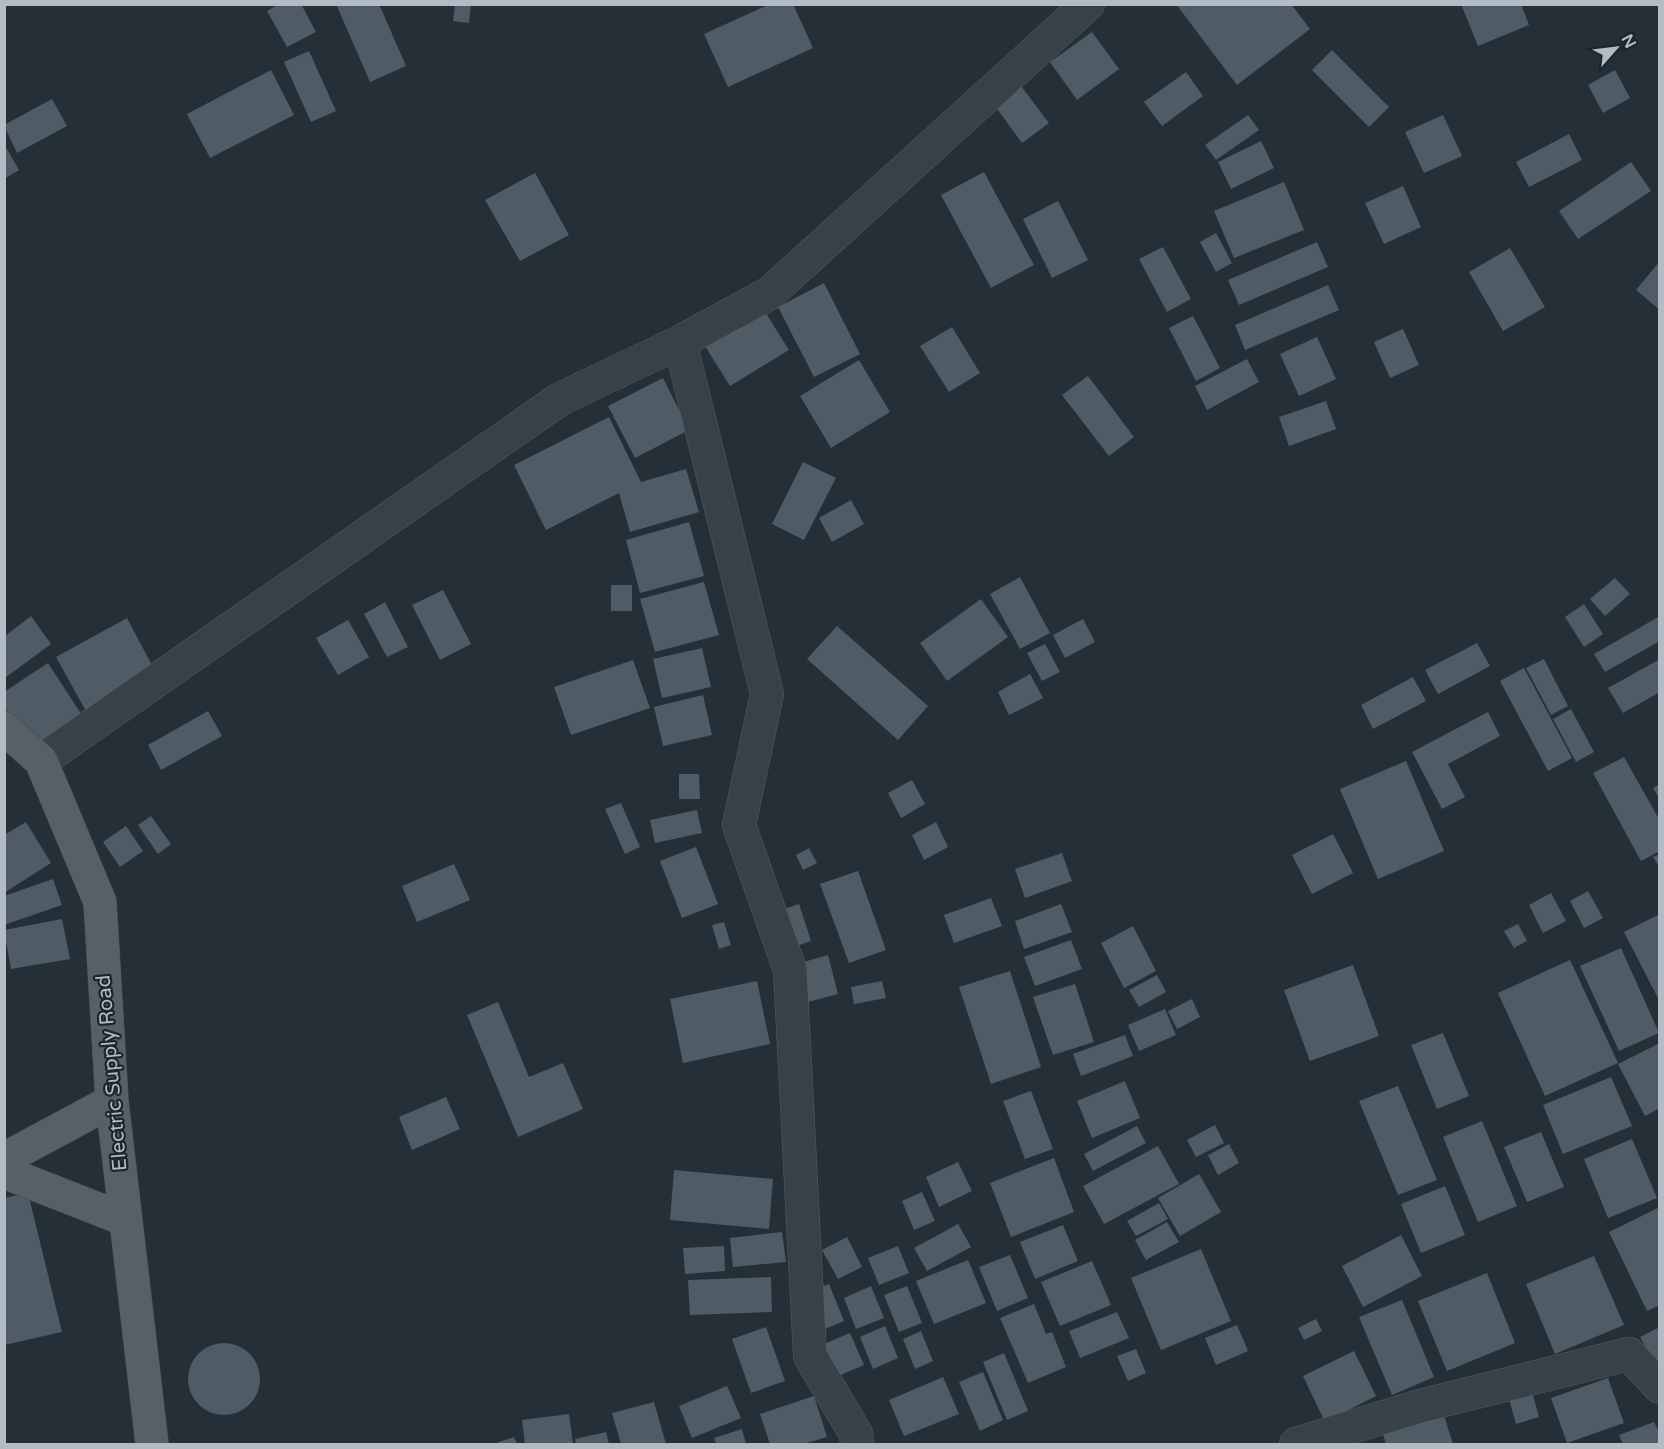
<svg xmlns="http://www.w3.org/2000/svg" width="1664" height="1449" font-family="'Varela Round',sans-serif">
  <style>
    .building { fill: #505c65 }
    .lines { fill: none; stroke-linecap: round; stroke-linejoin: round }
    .minor-casing { stroke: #565f65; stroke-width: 34 }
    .major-casing { stroke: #414a51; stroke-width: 34 }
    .minor { stroke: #384148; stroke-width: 33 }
    .major { stroke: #566067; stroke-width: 33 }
    .labels { text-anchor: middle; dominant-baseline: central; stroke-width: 4.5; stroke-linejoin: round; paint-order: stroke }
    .street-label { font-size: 20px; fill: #b3bcc4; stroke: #1d262c }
  </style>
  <rect width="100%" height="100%" fill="#242f37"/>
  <path class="building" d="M279 4H301L316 32 287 47 267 11Z
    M336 4H379L406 66 370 82Z
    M455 4H471L469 23 453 21Z
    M770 4H793L813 48 728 87 704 34Z
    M1176 4H1291L1310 29 1237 85Z
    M1461 4H1521L1529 25 1478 46Z
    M1092 32 1119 69 1077 100 1050 62Z
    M1332 50 1389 107 1369 127 1312 70Z
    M309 51 336 111 311 122 284 62Z
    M271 70 294 115 210 158 187 114Z
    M1615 70 1630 98 1603 113 1588 85Z
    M1186 72 1203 96 1162 126 1144 102Z
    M1021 86 1049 123 1022 143 995 106Z
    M52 99 67 126 17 153 4 125Z
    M1248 115 1259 130 1216 160 1205 145Z
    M1443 115 1462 156 1424 173 1405 132Z
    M1569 134 1582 160 1529 187 1516 162Z
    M1261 141 1274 168 1231 189 1218 162Z
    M4 144 19 170 4 179Z
    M1631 162 1651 191 1578 239 1559 211Z
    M984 172 1034 265 991 288 941 195Z
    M535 173 569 235 520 261 485 200Z
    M1284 182 1304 230 1234 258 1214 211Z
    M1403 186 1421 227 1384 244 1365 203Z
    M1058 201 1088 260 1052 278 1023 219Z
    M1216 233 1232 263 1216 272 1200 242Z
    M1317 242 1328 267 1239 305 1228 280Z
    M1163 247 1191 299 1167 312 1139 259Z
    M1510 248 1545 307 1503 331 1469 272Z
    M1660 261V310L1636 290Z
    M824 283 860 354 814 377 778 307Z
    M1328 285 1339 310 1245 350 1235 325Z
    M757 299 789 350 730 386 698 335Z
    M1193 316 1220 368 1196 381 1169 328Z
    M952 327 980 373 949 392 920 346Z
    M1403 329 1419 365 1390 378 1374 342Z
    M1317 337 1336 379 1299 396 1280 354Z
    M1247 359 1259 382 1207 410 1195 386Z
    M859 360 890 412 831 448 800 396Z
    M1088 376 1134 437 1109 456 1062 395Z
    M663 378 689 430 635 458 608 406Z
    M1326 401 1336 429 1289 446 1279 417Z
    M609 417 641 482 686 469 699 512 630 532 619 493 546 530 514 465Z
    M803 462 836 478 804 540 772 524Z
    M851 500 864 524 832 542 819 518Z
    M689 522 704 576 640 593 626 540Z
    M1020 577 1050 633 1020 649 990 594Z
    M1615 578 1630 594 1605 616 1590 599Z
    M704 582 719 635 655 652 640 599Z
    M611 585H632V611H611Z
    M443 590 471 644 440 660 412 605Z
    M981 599 1008 637 947 681 920 643Z
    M385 602 408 647 387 657 364 614Z
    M1584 604 1603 634 1584 647 1565 617Z
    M31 616 51 644 5 678V636Z
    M1660 616V641L1605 672 1594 654Z
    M127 618 156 673 86 711 56 657Z
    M1083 619 1095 642 1065 658 1053 635Z
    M348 620 369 657 338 675 316 638Z
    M837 626 928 706 898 740 807 659Z
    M1477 643 1490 666 1438 694 1425 670Z
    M1045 644 1060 672 1042 681 1027 653Z
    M702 648 711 687 662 698 653 659Z
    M1544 659 1568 706 1551 715 1526 668Z
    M1660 659V692L1623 713 1608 688Z
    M633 660 650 708 571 735 554 687Z
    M48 663 89 726 39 759 4 707V692Z
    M1524 668 1572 758 1548 771 1500 681Z
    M1030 674 1043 698 1009 715 998 692Z
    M1413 677 1426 701 1373 729 1361 705Z
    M703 695 712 735 663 746 654 707Z
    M1571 709 1594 752 1576 762 1553 719Z
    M208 711 222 736 161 770 148 745Z
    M1488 712 1500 736 1448 764 1465 797 1442 809 1412 752Z
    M1624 757 1660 821V851L1641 861 1593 773Z
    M1406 761 1444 851 1378 879 1340 789Z
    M679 774H699L700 799H679Z
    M912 780 925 804 901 818 888 793Z
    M1660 784V800L1653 788Z
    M621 803 640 847 625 854 605 809Z
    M697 810 702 833 655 843 650 820Z
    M151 816 171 844 158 854 138 825Z
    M26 822 51 863 4 893V835Z
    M936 822 948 847 924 860 912 835Z
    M126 826 143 851 120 867 103 842Z
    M1333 834 1353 873 1312 894 1292 855Z
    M696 847 718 904 682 918 660 861Z
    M809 848 817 863 803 870 796 855Z
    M1062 853 1072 881 1025 898 1015 869Z
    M1660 854V868L1653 857Z
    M454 864 470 900 417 922 402 886Z
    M858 871 886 950 849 963 820 884Z
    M53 879 62 905 4 925V896Z
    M1588 891 1603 918 1584 928 1570 901Z
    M1551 893 1566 921 1543 933 1529 905Z
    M991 898 1002 926 954 943 944 915Z
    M799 904 811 941 791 948 779 911Z
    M1061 904 1072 932 1024 949 1015 921Z
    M1660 914V1002L1624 932Z
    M62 919 70 959 11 969 4 930Z
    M724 922 731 945 719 949 712 925Z
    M1518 924 1527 941 1514 948 1504 931Z
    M1133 926 1156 971 1124 988 1101 943Z
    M1071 940 1082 969 1035 986 1024 957Z
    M1621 948 1659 1033 1619 1051 1580 966Z
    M828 955 838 994 793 1006 783 968Z
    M1570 960 1618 1063 1545 1096 1498 993Z
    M1353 965 1379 1036 1310 1061 1284 990Z
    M1010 971 1041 1067 991 1084 959 987Z
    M1157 975 1166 992 1139 1007 1129 990Z
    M757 981 770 1044 683 1063 670 999Z
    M882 981 886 998 854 1004 851 987Z
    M1075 984 1094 1042 1053 1055 1033 997Z
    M1192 999 1200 1017 1177 1029 1168 1011Z
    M498 1002 529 1077 563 1063 583 1109 518 1137 467 1015Z
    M1165 1009 1176 1035 1139 1051 1128 1025Z
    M1443 1033 1469 1096 1437 1109 1411 1045Z
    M1125 1035 1133 1056 1081 1076 1073 1054Z
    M1660 1043V1108L1645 1116 1618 1064Z
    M1611 1077 1632 1126 1563 1154 1543 1105Z
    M1125 1081 1140 1118 1092 1138 1077 1101Z
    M1398 1086 1437 1180 1398 1195 1359 1101Z
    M1031 1091 1053 1149 1025 1159 1003 1101Z
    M446 1097 460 1129 412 1150 399 1117Z
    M1482 1121 1517 1206 1478 1222 1443 1137Z
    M1215 1125 1224 1143 1196 1157 1187 1140Z
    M1137 1126 1146 1143 1093 1171 1084 1154Z
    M1541 1132 1564 1187 1527 1202 1504 1147Z
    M1632 1139 1657 1198 1608 1218 1584 1159Z
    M1229 1144 1239 1163 1218 1175 1208 1155Z
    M1158 1146 1179 1184 1104 1224 1083 1186Z
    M1054 1158 1074 1212 1011 1237 990 1183Z
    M958 1162 972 1191 939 1207 926 1177Z
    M674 1170 773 1179 769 1229 670 1220Z
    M1199 1174 1221 1212 1180 1236 1158 1198Z
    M1445 1186 1465 1235 1421 1253 1401 1204Z
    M922 1192 935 1221 914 1230 902 1201Z
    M28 1193 62 1332 4 1345V1198Z
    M1159 1203 1168 1219 1136 1236 1127 1221Z
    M1660 1207V1305L1647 1311 1609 1232Z
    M1167 1222 1179 1242 1146 1260 1135 1240Z
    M958 1224 971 1247 927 1271 914 1248Z
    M1063 1225 1078 1261 1035 1279 1020 1242Z
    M782 1232 786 1262 733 1267 730 1238Z
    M1401 1235 1422 1276 1363 1307 1342 1266Z
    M847 1237 862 1267 838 1279 822 1250Z
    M724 1246 725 1271 685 1274 683 1248Z
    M898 1246 909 1273 879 1285 868 1258Z
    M1201 1249 1231 1321 1161 1350 1131 1278Z
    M1010 1255 1028 1298 997 1311 979 1267Z
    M1594 1256 1624 1325 1555 1354 1526 1284Z
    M968 1260 986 1303 934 1324 916 1281Z
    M1092 1261 1111 1305 1060 1326 1041 1282Z
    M1487 1273 1515 1343 1447 1371 1418 1301Z
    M771 1277 772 1312 690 1315 688 1280Z
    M829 1284 844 1321 818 1332 803 1295Z
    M871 1286 884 1318 856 1329 844 1298Z
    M907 1286 922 1323 899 1332 884 1295Z
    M1402 1300 1434 1377 1392 1395 1359 1317Z
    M1034 1304 1046 1334 1052 1332 1066 1367 1028 1383 1000 1318Z
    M1117 1312 1129 1338 1080 1358 1069 1331Z
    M1316 1319 1322 1331 1304 1340 1298 1328Z
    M1237 1325 1248 1351 1216 1365 1205 1338Z
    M885 1326 898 1358 873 1369 860 1337Z
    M766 1327 785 1381 751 1393 732 1339Z
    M1660 1327V1374L1640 1337Z
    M921 1331 933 1361 915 1369 903 1339Z
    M850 1333 864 1365 838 1376 824 1344Z
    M188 1379a36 36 0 1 1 72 0a36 36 0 1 1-72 0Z
    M1136 1349 1146 1373 1128 1381 1117 1356Z
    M1354 1351 1376 1396 1325 1422 1303 1376Z
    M1004 1353 1028 1411 1007 1420 983 1362Z
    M983 1372 1003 1420 980 1431 959 1382Z
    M943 1377 959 1414 904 1436 889 1400Z
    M1528 1378 1539 1417 1516 1424 1505 1385Z
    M1608 1378 1624 1423 1567 1443 1551 1398Z
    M727 1386 741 1418 692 1438 679 1406Z
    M814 1396 827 1437 803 1444H770L760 1414Z
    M654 1402 666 1444H621L612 1413Z
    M1442 1409 1453 1444H1386L1381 1428Z
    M569 1414 573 1444H525L522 1420Z
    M1654 1422 1660 1434V1444H1623L1619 1435Z
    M742 1429 746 1444H716L714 1438Z
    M606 1432 609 1444H576L575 1439Z
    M514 1437 517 1444H493Z"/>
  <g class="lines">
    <g class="minor-casing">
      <path id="minor" d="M680 342 767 694 739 825 790 970 810 1356 856 1434 857 1444
        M41 761 560 399 680 342 770 293 1088 4
        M1296 1444 1420 1406 1629 1354 1660 1387"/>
    </g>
    <g class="major-casing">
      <path id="major" d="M4 728 41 761 100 902 112 1101 152 1444
        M4 1159 112 1101
        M4 1172 126 1220"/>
    </g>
    <use href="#minor" class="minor"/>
    <use href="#major" class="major"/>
  </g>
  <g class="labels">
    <g class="street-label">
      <text transform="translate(112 1073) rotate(-95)">Electric Supply Road</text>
    </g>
  </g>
  <rect width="1664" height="1449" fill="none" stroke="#b3bcc4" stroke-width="12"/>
  <g transform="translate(1616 48) rotate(62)" stroke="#1d262c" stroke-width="4.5" paint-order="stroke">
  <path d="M0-4.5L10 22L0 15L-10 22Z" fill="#b3bcc4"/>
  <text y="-9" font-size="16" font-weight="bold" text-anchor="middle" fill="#b3bcc4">N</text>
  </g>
</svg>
